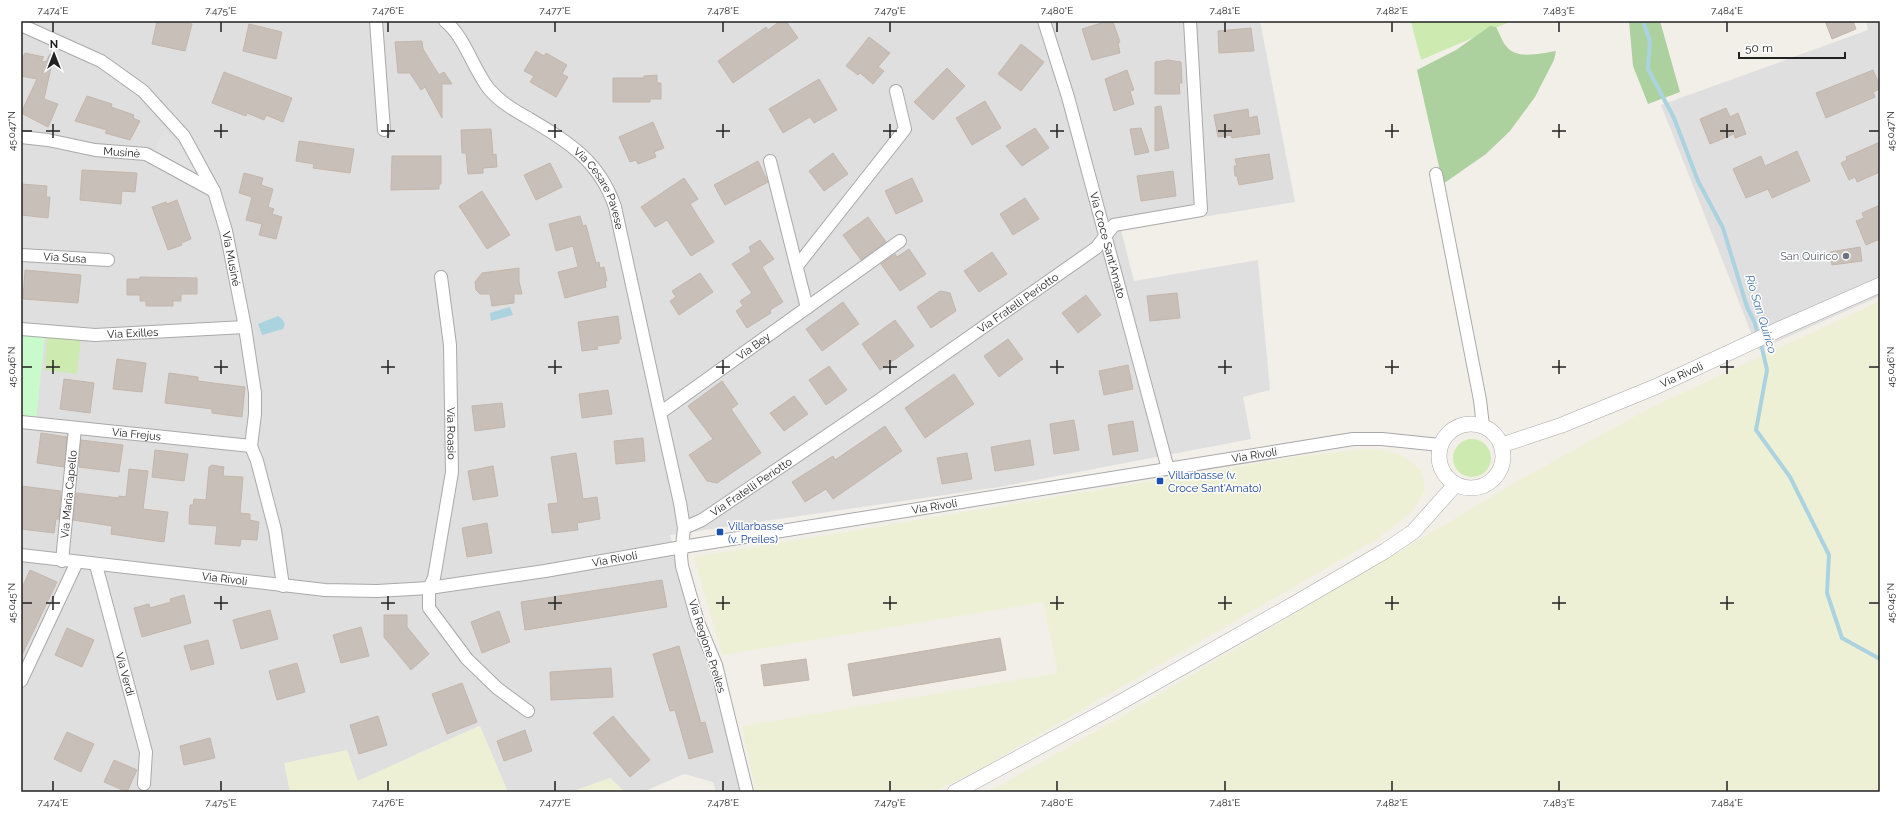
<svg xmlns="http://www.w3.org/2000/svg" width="1901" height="813" font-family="Raleway,sans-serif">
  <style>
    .residential { fill: #e0dfdf }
    .farmland { fill: #eef0d5 }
    .grass { fill: #cdebb0 }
    .forest { fill: #add19e }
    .park { fill: #c8facc }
    .parking { fill: #e2e2e2 }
    .water { fill: #aad3df }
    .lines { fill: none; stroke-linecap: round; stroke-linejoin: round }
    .stream { stroke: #aad3df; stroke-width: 4 }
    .building { fill: #c7bfb8; stroke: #c4b6ab }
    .minor-casing { stroke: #a9a9a9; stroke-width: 14 }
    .tertiary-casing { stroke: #a9a9a9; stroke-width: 16 }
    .minor { stroke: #fff; stroke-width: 12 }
    .tertiary { stroke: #fff; stroke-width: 15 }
    .ticks { fill: none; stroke: #222; stroke-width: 1.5 }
    .worship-dot { fill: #6b7280; stroke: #fff; stroke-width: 1.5 }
    .transit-dot { fill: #1a4fb4; stroke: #fff; stroke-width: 1.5 }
    .labels { text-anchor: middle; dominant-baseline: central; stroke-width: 3; stroke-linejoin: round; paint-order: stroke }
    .street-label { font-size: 11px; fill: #222; stroke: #fff }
    .worship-label { font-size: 11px; fill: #5b616d; stroke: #fff; text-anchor: end }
    .transit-label { font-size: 11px; fill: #164399; stroke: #fff; text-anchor: start }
    .water-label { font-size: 12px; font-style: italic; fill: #4a7aab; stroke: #fff }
    .neatline { fill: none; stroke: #222; stroke-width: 1.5 }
    .ticks-label { font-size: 10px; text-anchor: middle; fill: #222 }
  </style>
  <rect width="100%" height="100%" fill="#f2efe9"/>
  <path class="residential" d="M21 21H1260L1295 202 1121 230 1134 281 1258 260 1270 390 1243 397 1251 439 999 487 670 535 736 764 742 792H716L713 782 684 774 643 792H625L610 778 571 792H508L479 726 358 781 285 763 290 792H21Z
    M1866 21H1880V296L1758 350 1661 105 1868 30Z"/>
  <path class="farmland" d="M1880 301V792H988L1109 724 1523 478 1650 408Z
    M1369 449 1396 453 1407 459 1421 470 1424 479V492L1412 512 1380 537 978 770 933 792H756L742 726 1058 673 1043 602 722 655 694 557 1309 455Z
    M480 726 508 792H290L284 763 347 750 358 781Z
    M610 778 625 792H571Z"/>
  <path class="grass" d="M1413 21H1512L1421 60 1411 22Z
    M47 337 81 339 77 374 45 370Z
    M1453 458a19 19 0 1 1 38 0a19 19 0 1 1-38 0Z"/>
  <path class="forest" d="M1629 21H1660L1680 92 1648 104 1633 66Z
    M1490 26 1496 27C1500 34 1502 42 1507 47 1517 60 1542 53 1556 51L1554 60 1535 97 1510 131 1486 154 1443 184 1417 70 1456 50Z"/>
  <path class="park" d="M21 333 45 335 36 420 21 418Z"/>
  <path class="parking" d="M164 130 180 144 198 173 154 151Z"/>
  <path class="water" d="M510 307 513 315 491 321 490 313Z
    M278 316 282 319 285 324 283 329 262 335 258 324Z"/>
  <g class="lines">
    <path class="stream" d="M1643 21 1650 41 1648 69 1674 118 1698 181 1723 228 1747 307 1754 321 1762 348 1767 370 1756 430 1790 477 1829 555 1827 593 1842 638 1880 659"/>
  </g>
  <path class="building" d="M157 21H178L192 24 185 51 152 44Z
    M780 21H786L798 38 733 83 718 61 766 27 768 30Z
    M1108 21 1113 22 1120 42 1118 43 1120 53 1092 60 1082 29Z
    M1825 21H1853L1856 29 1832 39Z
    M249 24 282 32 276 59 243 51Z
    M1251 28 1254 51 1219 53 1218 31Z
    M869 37 890 53 878 67 884 71 873 84 860 73 858 75 846 66Z
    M422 41 423 49 439 75 444 72 452 84H442V118L425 87 421 90 410 73H398L395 42Z
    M1021 44 1044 62 1021 91 998 74Z
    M536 51 544 56 546 53 567 65 562 74 568 77 556 97 530 82 534 76 524 71Z
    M25 53 44 57 41 61 46 62 50 54 54 55 44 99 58 104 48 127 21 113 37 79 21 76V62Z
    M1168 60 1181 62 1182 83H1179L1180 94H1155V62Z
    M947 68 965 86 933 120 914 102Z
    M1127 70 1134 90 1130 91 1134 104 1114 111 1105 79Z
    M1873 70 1880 86V89L1873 92 1875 97 1826 118 1816 93Z
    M224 72 292 98 283 122 266 115 264 120 247 113 246 116 212 103Z
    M657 75V83H661V99H650V102H613V78H644V76Z
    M819 79 837 110 814 123 810 117 783 133 769 109Z
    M87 96 112 104 111 107 134 115 133 118 140 121 130 140 105 133 107 130 75 121Z
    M985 101 1001 128 972 145 956 118Z
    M1161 106 1169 148 1155 151V107Z
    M1726 108 1730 117 1738 113 1746 134 1735 138 1734 134 1710 144 1700 119Z
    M1248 109 1249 118 1257 116 1260 134 1232 138 1231 135 1218 137 1214 115Z
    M653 122 664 148 654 152 656 157 638 164 636 160 630 162 619 137Z
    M1035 128 1049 148 1022 166 1006 146Z
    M1141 128 1149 152 1135 155 1130 129Z
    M491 129 493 155 496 154 497 167 483 168V173L468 174 466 153H462L461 130Z
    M299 141 354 149 350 173 313 168 314 164 296 161Z
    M1880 142V172L1857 182 1855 177 1849 180 1841 163 1847 160 1846 157Z
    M1797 151 1810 181 1772 198 1768 189 1746 198 1733 169 1761 156 1765 166Z
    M833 153 848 174 824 191 809 171Z
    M1269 154 1273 179 1239 185 1237 176H1235L1234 166H1237L1235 159Z
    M392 156H441V184H439V189L391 190Z
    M758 161 768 182 725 205 714 185Z
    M550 163 562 187 536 200 524 175Z
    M82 170 137 173 135 192 122 191 121 204 80 200Z
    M1173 171 1176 196 1141 201 1137 176Z
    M244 173 263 178 261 185 273 189 268 207 274 209 272 214 282 217 276 239 259 235 262 224 246 220 252 197 239 193Z
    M684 178 698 199 690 204 714 242 691 256 667 220 655 227 641 207Z
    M912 178 923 201 896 214 885 191Z
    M21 184 47 186 46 197H50L48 218 21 215Z
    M482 191 510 235 487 249 459 206Z
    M1025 198 1039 219 1013 235 1000 214Z
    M177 200 191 239 181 243 182 245 168 250 152 207 166 202 167 204Z
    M1880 205V239L1866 245 1856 221 1864 218 1862 213Z
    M580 216 583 226 586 225 596 263 599 262 600 268 604 267 607 281H605L606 287 565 298 558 272 578 267 573 246 556 251 549 224Z
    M868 217 886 242 861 260 843 235Z
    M760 240 774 259 762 267 783 302 770 310 771 313 747 328 736 311 743 306 740 301 752 293 732 264 751 252 749 247Z
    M1860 247 1862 261 1832 265 1830 252Z
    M909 249 926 274 900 291 881 264 895 254 897 257Z
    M992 252 1007 274 979 292 964 271Z
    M519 268V281L522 294H514V303L492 306 490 294H480L476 290 475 282 482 273Z
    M25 270 81 275 78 303 23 299Z
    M700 273 713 292 679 315 670 301 676 297 672 291Z
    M140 277 197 278V294H181V301H173V306H146V301H140V295H127V279H140Z
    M940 291 950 293 956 311 931 328 917 307Z
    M1177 293 1180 318 1150 321 1147 296Z
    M1086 295 1101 315 1078 333 1062 313Z
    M843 302 859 324 822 351 806 329Z
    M618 316 621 339H619V343L597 346 598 349 582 351 578 322Z
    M895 320 914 346 880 370 862 344Z
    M1008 339 1023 359 999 377 984 356Z
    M117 359 146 363 142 392 113 389Z
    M1128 365 1133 389 1104 395 1099 371Z
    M829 366 847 390 826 405 809 380Z
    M169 373 198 377V381L245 387 242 417 212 413V409L165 403Z
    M954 374 974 404 925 438 905 408Z
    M64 379 94 383 90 413 60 409Z
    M722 381 738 404 731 409 761 453 717 483 707 481 689 455 713 439 688 406Z
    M608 390 612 414 582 418 579 394Z
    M794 396 808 414 784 431 770 413Z
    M502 403 505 427 475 431 472 406Z
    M1074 420 1079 450 1054 454 1050 424Z
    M1133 421 1138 451 1113 455 1108 425Z
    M885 426 902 451 833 499 826 489 805 502 792 482 833 456 835 460Z
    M41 433 67 437 64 467 37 463Z
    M643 438 645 461 616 464 614 441Z
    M81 440 123 445 119 472 79 467Z
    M1030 440 1034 465 995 471 991 447Z
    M155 450 188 454 184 481 152 477Z
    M576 453 583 499 597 497 600 519 577 523 578 530 552 533 548 504 558 503 551 457Z
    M967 453 972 479 942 484 937 458Z
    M212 465 224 467 223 476 243 477 240 513 250 514V520L259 522 257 540 241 539 240 546 215 544 217 526 189 524 190 505H193L194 499 206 500 209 467Z
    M493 466 498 496 473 500 468 471Z
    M129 469 148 471 143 509 168 512 164 542 111 534 112 526 73 520 76 493 119 498V496L126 497Z
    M21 486 61 491 59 519H56L54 533 21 529Z
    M487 523 492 553 467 557 462 528Z
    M30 570 57 582 21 657V590Z
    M662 580 667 607 525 630 521 602Z
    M184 595 191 623 142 637 134 608 149 604 150 608 171 602 170 599Z
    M270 610 278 639 241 649 233 620Z
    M499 611 510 642 482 653 471 622Z
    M384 615H407V627L429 654 411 670 384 637Z
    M361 627 369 656 341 663 333 635Z
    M67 628 94 640 82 667 55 655Z
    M1000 638 1006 670 853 696 848 664Z
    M208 640 214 664 191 670 184 646Z
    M679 646 701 723 705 722 713 752 689 759 675 710 670 711 653 654Z
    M806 659 809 680 764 686 761 665Z
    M297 663 305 692 277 700 269 671Z
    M611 668 613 697 551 700 550 672Z
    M462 683 477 722 447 734 432 694Z
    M378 716 387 745 359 754 350 725Z
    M613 716 650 760 630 777 593 733Z
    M525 730 532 751 504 761 497 741Z
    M67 732 94 744 81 772 54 759Z
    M210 738 215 758 184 765 180 746Z
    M114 760 137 770 127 792 104 782Z"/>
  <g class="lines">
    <g class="minor-casing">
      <g id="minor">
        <path d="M376 21 384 130"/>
        <path id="s1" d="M445 21C465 37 473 69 489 89 500 102 514 110 528 118 568 142 599 160 615 207L660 413"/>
        <path id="s2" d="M1044 21 1068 97 1168 469"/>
        <path id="s3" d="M21 25 101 61 143 91 184 136 214 191 226 231 245 327 255 393V414L251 446 257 461 275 530 283 586"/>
        <path id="s4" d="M21 137 48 140 95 150 146 154 214 191"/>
        <path d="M770 161 807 308"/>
        <path d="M1436 174 1480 400 1483 426"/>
        <path id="s5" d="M21 255 108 260"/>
        <path d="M797 266 905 129 896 91"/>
        <path id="s6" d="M441 277 450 345 452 472 434 578 429 588V608L467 659 497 688 528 711"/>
        <path id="s7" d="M21 329 95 335 245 327"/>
        <path id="s8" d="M21 422 251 446"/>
        <path id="s9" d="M684 528 702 520 878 401 1096 248 1114 225 1201 210 1190 21"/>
        <path id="s10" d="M21 555 325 590 377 591 429 588 545 571 682 547 1353 439H1382L1440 445"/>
        <path id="s11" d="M62 561 75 428"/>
        <path id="s12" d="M96 565 146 752 144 784"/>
        <path d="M21 681 77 562"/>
        <path id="s13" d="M747 792 716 665 698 622 682 566 681 556 684 528 680 503 660 413 900 241"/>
      </g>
    </g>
    <g class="tertiary-casing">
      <g id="tertiary">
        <circle cx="1471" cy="456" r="32"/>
        <path id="s14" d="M1502 445 1562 425 1655 387 1782 328 1880 285"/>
        <path d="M955 792 1105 711 1294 604 1385 551 1413 532 1455 485"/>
      </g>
    </g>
    <use href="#minor" class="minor"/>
    <use href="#tertiary" class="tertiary"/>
  </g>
  <path class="ticks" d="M53 22V32M221 22V32M388 22V32M555 22V32M723 22V32M890 22V32M1057 22V32M1225 22V32M1392 22V32M1559 22V32M1727 22V32M53 124V138M221 124V138M388 124V138M555 124V138M723 124V138M890 124V138M1057 124V138M1225 124V138M1392 124V138M1559 124V138M1727 124V138M22 131H32M46 131H60M214 131H228M381 131H395M548 131H562M716 131H730M883 131H897M1050 131H1064M1218 131H1232M1385 131H1399M1552 131H1566M1720 131H1734M1869 131H1879M53 360V374M221 360V374M388 360V374M555 360V374M723 360V374M890 360V374M1057 360V374M1225 360V374M1392 360V374M1559 360V374M1727 360V374M22 367H32M46 367H60M214 367H228M381 367H395M548 367H562M716 367H730M883 367H897M1050 367H1064M1218 367H1232M1385 367H1399M1552 367H1566M1720 367H1734M1869 367H1879M53 596V610M221 596V610M388 596V610M555 596V610M723 596V610M890 596V610M1057 596V610M1225 596V610M1392 596V610M1559 596V610M1727 596V610M22 603H32M46 603H60M214 603H228M381 603H395M548 603H562M716 603H730M883 603H897M1050 603H1064M1218 603H1232M1385 603H1399M1552 603H1566M1720 603H1734M1869 603H1879M53 781V791M221 781V791M388 781V791M555 781V791M723 781V791M890 781V791M1057 781V791M1225 781V791M1392 781V791M1559 781V791M1727 781V791"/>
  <circle class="worship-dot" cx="1846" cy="256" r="4"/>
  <g class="transit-dot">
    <rect x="1156" y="477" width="8" height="8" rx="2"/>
    <rect x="716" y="528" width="8" height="8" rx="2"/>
  </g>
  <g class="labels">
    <g class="street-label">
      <text stroke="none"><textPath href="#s4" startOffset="102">Musinè</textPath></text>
      <text stroke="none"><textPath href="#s1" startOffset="234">Via Cesare Pavese</textPath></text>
      <text stroke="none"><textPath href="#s2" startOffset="233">Via Croce Sant'Amato</textPath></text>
      <text stroke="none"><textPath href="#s5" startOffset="44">Via Susa</textPath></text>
      <text stroke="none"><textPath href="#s3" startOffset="333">Via Musiné</textPath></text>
      <text stroke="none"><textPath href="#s9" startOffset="403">Via Fratelli Periotto</textPath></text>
      <text stroke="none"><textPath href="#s7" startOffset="112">Via Exilles</textPath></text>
      <text stroke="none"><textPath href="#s13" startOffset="506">Via Bey</textPath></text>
      <text stroke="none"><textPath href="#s14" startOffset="193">Via Rivoli</textPath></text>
      <text stroke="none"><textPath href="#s6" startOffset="157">Via Roasio</textPath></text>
      <text stroke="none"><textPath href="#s8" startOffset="116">Via Frejus</textPath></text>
      <text stroke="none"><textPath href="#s10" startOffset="1246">Via Rivoli</textPath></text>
      <text stroke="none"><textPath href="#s9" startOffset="79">Via Fratelli Periotto</textPath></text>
      <text stroke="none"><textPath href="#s11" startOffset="67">Via Maria Capello</textPath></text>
      <text stroke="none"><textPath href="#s10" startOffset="922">Via Rivoli</textPath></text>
      <text stroke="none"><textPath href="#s10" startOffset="598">Via Rivoli</textPath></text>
      <text stroke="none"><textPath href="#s10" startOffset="205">Via Rivoli</textPath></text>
      <text transform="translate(707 646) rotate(72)">Via Regione Preiles</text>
      <text stroke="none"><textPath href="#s12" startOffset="113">Via Verdi</textPath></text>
    </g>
    <g class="worship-label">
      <text x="1838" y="256">San Quirico</text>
    </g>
    <g class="transit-label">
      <text x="1168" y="475">Villarbasse (v.<tspan x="1168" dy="13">Croce Sant'Amato)</tspan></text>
      <text x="728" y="526">Villarbasse<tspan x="728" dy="13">(v. Preiles)</tspan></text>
    </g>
    <g class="water-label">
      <text transform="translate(1761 314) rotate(73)">Rio San Quirico</text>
    </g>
  </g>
  <rect width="1901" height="813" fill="none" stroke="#ffffff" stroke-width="44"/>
  <g transform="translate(54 54)" stroke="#ffffff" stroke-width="3" paint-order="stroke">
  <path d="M0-3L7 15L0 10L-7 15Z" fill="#222222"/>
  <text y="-6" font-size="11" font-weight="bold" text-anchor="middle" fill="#222222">N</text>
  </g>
  <path d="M1739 52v6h106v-6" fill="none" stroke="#222222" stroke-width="2"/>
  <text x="1745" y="52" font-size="12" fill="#222222" stroke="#ffffff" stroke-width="3" paint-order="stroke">50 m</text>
  <rect x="22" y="22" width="1857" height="769" class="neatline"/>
  <g class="ticks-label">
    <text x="53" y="14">7.474°E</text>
    <text x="221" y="14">7.475°E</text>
    <text x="388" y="14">7.476°E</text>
    <text x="555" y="14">7.477°E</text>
    <text x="723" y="14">7.478°E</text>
    <text x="890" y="14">7.479°E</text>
    <text x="1057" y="14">7.480°E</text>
    <text x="1225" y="14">7.481°E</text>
    <text x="1392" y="14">7.482°E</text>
    <text x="1559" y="14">7.483°E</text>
    <text x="1727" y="14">7.484°E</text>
    <text transform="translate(11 131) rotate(-90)" y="4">45.047°N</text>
    <text transform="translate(1890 131) rotate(-90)" y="4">45.047°N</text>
    <text transform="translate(11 367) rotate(-90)" y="4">45.046°N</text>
    <text transform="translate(1890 367) rotate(-90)" y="4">45.046°N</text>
    <text transform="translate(11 603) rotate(-90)" y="4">45.045°N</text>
    <text transform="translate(1890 603) rotate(-90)" y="4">45.045°N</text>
    <text x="53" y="806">7.474°E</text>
    <text x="221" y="806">7.475°E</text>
    <text x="388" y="806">7.476°E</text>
    <text x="555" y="806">7.477°E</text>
    <text x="723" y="806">7.478°E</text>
    <text x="890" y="806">7.479°E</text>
    <text x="1057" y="806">7.480°E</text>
    <text x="1225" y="806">7.481°E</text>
    <text x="1392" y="806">7.482°E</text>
    <text x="1559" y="806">7.483°E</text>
    <text x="1727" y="806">7.484°E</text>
  </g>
</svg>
